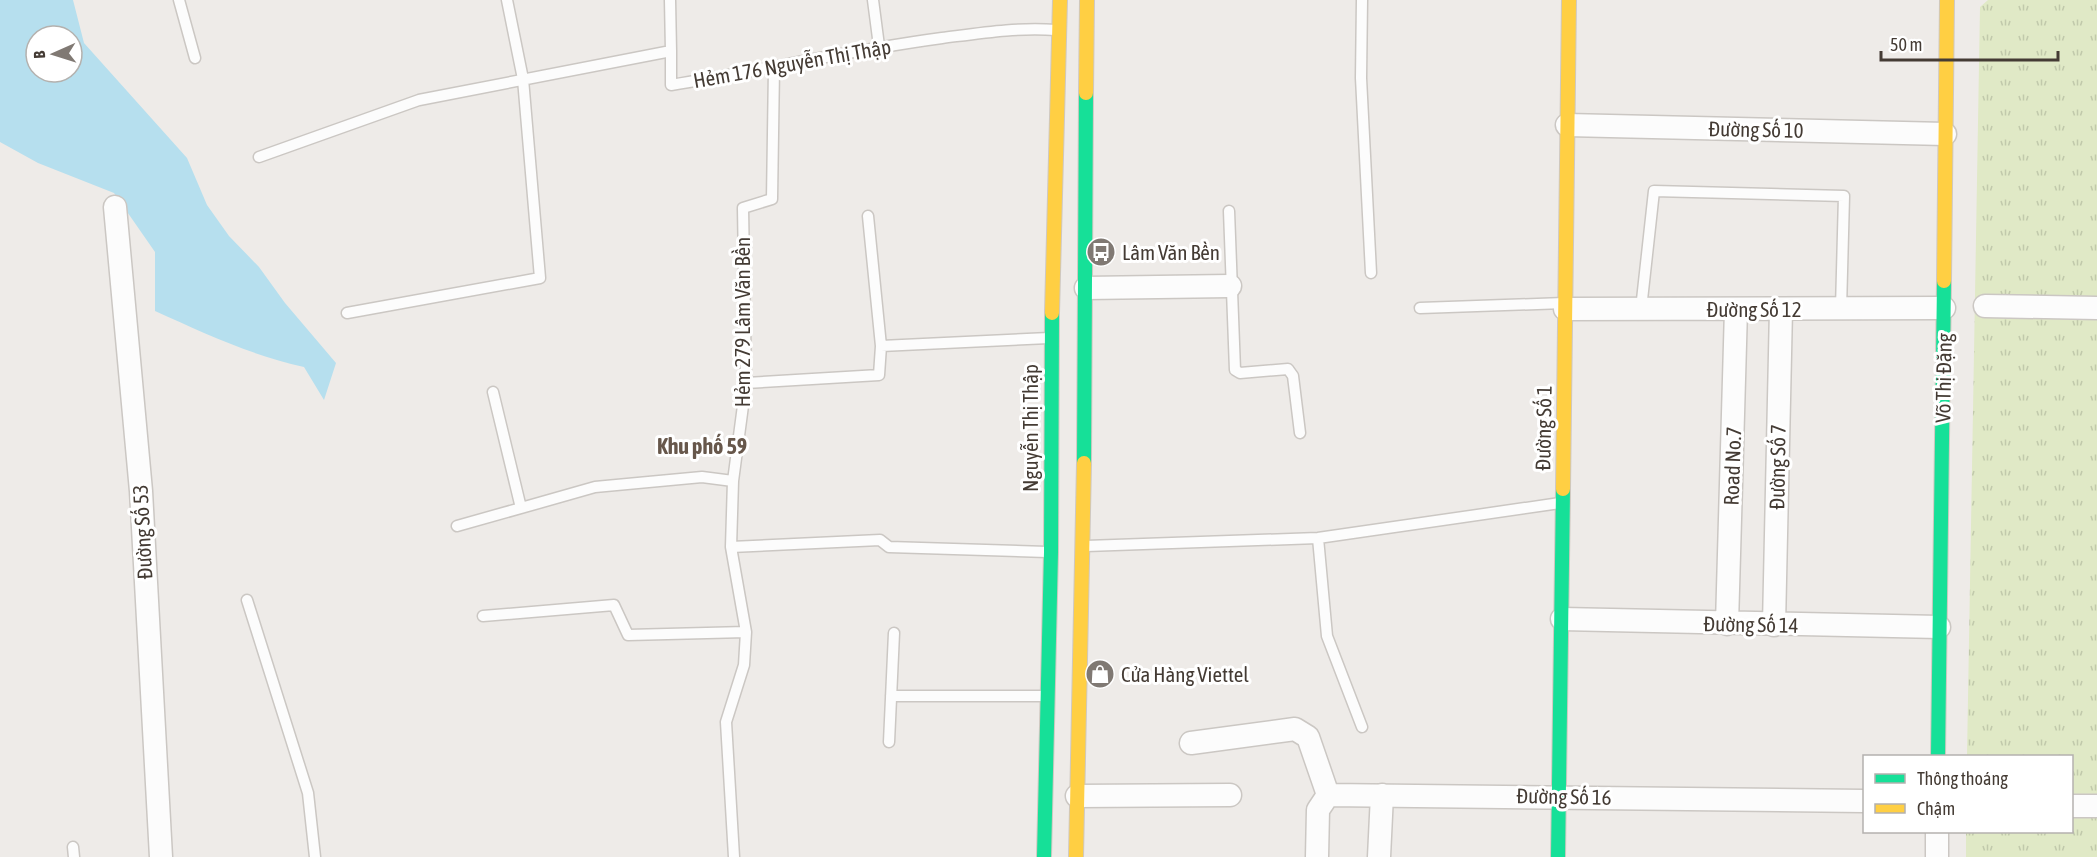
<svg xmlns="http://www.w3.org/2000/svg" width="2097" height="857" font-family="'Asap Condensed',sans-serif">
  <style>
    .grass { fill: url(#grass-tufts) }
    .water { fill: #b6dfee; fill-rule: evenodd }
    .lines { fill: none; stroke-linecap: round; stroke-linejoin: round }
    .lane-casing { stroke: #cbc7c3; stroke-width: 13 }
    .street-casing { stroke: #cbc7c3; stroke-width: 25 }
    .fast-casing { stroke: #cfc8c0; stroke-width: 16 }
    .slow-casing { stroke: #cfc8c0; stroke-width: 16 }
    .lane { stroke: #fcfcfc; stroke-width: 10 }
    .street { stroke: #fcfcfc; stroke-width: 22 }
    .fast { stroke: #16e098; stroke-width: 14 }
    .slow { stroke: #ffcf43; stroke-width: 14 }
    .labels { text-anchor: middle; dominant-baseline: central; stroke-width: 6; stroke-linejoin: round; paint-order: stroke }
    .street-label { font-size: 21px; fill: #443b34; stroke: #fff }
    .poi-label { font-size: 21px; fill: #443b34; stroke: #fff; text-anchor: start }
    .neighbourhood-label { font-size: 22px; font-weight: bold; fill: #67574b; stroke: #fff }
  </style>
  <defs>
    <pattern id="grass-tufts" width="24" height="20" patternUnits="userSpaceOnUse" patternTransform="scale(1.5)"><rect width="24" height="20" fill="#e0e9c6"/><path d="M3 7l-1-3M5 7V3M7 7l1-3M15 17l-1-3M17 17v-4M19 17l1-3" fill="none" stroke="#c1c9ab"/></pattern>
  </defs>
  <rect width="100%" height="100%" fill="#eeebe8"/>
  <path class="grass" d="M1988 0H2097V857H1966V832H2072V756H1967L1980 7Z"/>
  <path class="water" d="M0 0H73L84 43 187 158 207 205 229 236 259 267 285 303 336 363 324 400 304 367C250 355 204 333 155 311V252L114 193 38 163 0 142ZM36 36H72V72H36Z"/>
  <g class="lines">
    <g class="lane-casing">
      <path id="lane" d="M179 0 195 58
        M670 0 671 51
        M873 0 879 46
        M1362 0 1361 78 1371 273
        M259 157 419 100 671 51V85C762 70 852 50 942 38 981 33 1018 27 1056 30
        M1229 211 1235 370 1240 373 1288 369 1293 376 1300 433
        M1420 308 1564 303
        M1641 309 1654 191 1844 196 1841 309
        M347 313 540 278 523 79 507 0
        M881 346 1049 338
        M746 383 879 375 881 346 868 216
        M493 392 521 508 595 487 702 477 733 481
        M457 526 521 508
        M1318 538 1327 636 1362 727
        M1086 546 1318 538 1560 503
        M731 547 880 540 889 547 1047 552
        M247 600 308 793 315 857
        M483 616 614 605 628 635 746 632
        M891 696H1046
        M889 742 894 633
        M73 847 74 857
        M734 857 726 722 744 665 746 632 731 547 733 481 746 383 743 208 772 199 774 68"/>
    </g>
    <g class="street-casing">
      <path id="street" d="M1567 125 1945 134
        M115 207 141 491 161 857
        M1086 288 1230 286
        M1985 306 2097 308
        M1565 309 1944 308
        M1562 619 1939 627
        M1727 624 1736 309
        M1774 625 1781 309
        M1191 743 1295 729 1308 737 1328 795
        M1077 796 1230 795
        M2072 806H2097
        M1317 857 1318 810 1328 795 1864 801
        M1379 857 1382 795
        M1937 857V832"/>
    </g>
    <g class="fast-casing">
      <path id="fast" d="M1084 463 1086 93
        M1938 756 1944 281
        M1044 857 1051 552 1052 313
        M1558 857 1563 489"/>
    </g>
    <g class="slow-casing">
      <path id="slow" d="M1086 93 1087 0
        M1944 281 1947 0
        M1052 313 1060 0
        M1563 489 1569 0
        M1076 857 1084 463"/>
    </g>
    <use href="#lane" class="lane"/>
    <use href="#street" class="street"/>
    <use href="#fast" class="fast"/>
    <use href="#slow" class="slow"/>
  </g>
  <defs>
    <g id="bus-disc" transform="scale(1.5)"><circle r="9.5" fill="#807973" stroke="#fff"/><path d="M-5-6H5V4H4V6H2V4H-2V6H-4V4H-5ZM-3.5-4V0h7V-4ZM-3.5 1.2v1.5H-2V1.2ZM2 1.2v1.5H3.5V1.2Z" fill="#fff"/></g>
    <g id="shop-disc" transform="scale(1.5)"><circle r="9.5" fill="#807973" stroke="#fff"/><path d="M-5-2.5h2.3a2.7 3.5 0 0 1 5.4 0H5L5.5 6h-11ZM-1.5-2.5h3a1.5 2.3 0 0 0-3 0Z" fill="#fff"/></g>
  </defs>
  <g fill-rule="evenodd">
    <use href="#bus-disc" x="1101" y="252"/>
    <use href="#shop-disc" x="1100" y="674"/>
  </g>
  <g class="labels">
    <g class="street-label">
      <text transform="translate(792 63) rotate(-10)">Hẻm 176 Nguyễn Thị Thập</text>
      <text transform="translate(1756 129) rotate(1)">Đường Số 10</text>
      <text x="1754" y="309">Đường Số 12</text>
      <text transform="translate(742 322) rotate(-90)">Hẻm 279 Lâm Văn Bền</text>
      <text transform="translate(1943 378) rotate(-89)">Võ Thị Đặng</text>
      <text transform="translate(1030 428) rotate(-90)">Nguyễn Thị Thập</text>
      <text transform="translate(1543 428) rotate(-89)">Đường Số 1</text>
      <text transform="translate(1732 466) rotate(-88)">Road No.7</text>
      <text transform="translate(1777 467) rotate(-89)">Đường Số 7</text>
      <text transform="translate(142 532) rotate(-93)">Đường Số 53</text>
      <text transform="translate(1751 624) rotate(1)">Đường Số 14</text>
      <text transform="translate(1564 796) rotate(1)">Đường Số 16</text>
    </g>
    <g class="poi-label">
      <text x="1122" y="252">Lâm Văn Bền</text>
      <text x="1121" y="674">Cửa Hàng Viettel</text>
    </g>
    <g class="neighbourhood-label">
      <text x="702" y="446">Khu phố 59</text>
    </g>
  </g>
  <rect x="1863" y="755" width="210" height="78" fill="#ffffff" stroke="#b4b1ae" stroke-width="1.5"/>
  <rect x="1875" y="774" width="30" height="9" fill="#16e098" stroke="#b4b1ae" stroke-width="1.5"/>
  <text x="1917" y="785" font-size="18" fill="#443b34">Thông thoáng</text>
  <rect x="1875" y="804" width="30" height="9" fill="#ffcf43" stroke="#b4b1ae" stroke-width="1.5"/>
  <text x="1917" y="815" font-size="18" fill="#443b34">Chậm</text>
  <g transform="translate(54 54) rotate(267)"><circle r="28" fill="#ffffff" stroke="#b4b1ae" stroke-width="1.5"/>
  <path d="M0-4.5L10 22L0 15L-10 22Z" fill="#807973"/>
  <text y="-9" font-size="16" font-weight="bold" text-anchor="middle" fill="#443b34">B</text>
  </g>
  <path d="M1881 51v9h177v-9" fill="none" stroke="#443b34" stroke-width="3"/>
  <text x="1890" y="51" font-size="18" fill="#443b34" stroke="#ffffff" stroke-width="4.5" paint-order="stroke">50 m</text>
</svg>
